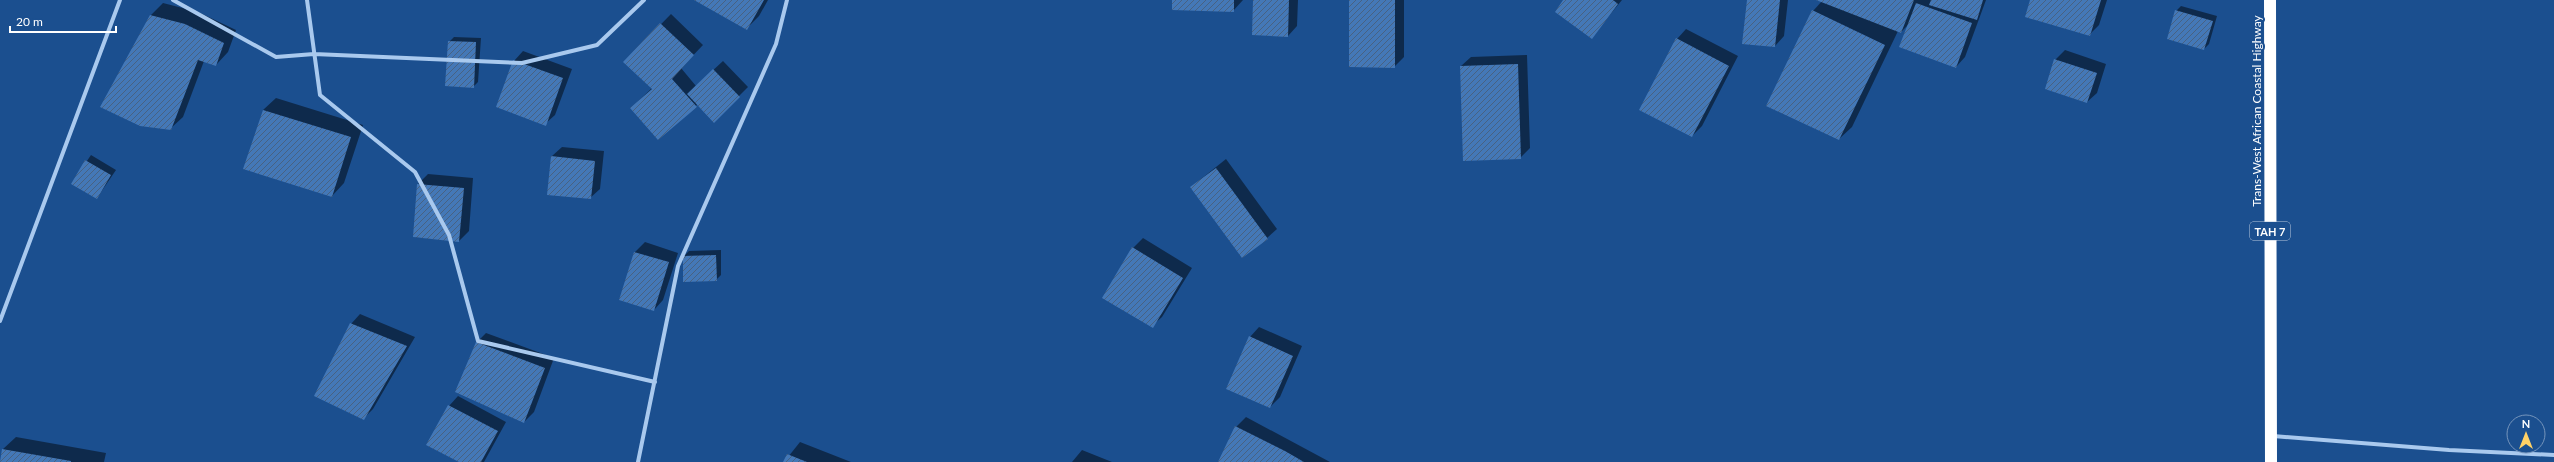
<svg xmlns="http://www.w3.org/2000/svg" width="2554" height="462" font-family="Lato,sans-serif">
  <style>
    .shadow { fill: #0007 }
    .building { fill: url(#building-hatch) }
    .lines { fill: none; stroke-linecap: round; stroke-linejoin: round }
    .street { stroke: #a9c9ee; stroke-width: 4 }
    .highway { stroke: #fff; stroke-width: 12 }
    .labels { text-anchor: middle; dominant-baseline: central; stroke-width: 4; stroke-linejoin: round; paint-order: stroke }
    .shield { fill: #1b4f8f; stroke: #bbcadd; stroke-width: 1 }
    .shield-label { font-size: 11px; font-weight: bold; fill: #fff }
    .street-label { font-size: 12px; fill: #fff; stroke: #1b4f8f }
  </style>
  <defs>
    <pattern id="building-hatch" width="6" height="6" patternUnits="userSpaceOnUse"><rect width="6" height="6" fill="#4478b7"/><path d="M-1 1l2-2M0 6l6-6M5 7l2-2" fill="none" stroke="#486282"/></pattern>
  </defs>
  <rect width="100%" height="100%" fill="#1b4f8f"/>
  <path class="shadow" d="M696 0H768L759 16 746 29Z
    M1173 0H1243L1233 11Z
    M1254 0H1298L1297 26 1288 36Z
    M1350 0H1404V57L1394 67Z
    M1565 0H1622L1591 38Z
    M1748 0H1788L1784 36 1775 46Z
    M1818 0H1986L1965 57 1956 67 1909 24 1901 32 1898 31 1852 127 1839 139 1813 11 1822 1Z
    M2031 0H2107L2099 25 2089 35Z
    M163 3 198 12 236 30 228 52 216 65 204 61 183 117 170 129 151 15Z
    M2181 6 2217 16 2209 44 2204 49 2176 11Z
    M671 14 703 45 681 68 696 86 723 61 748 87 714 121 698 104 658 139 631 108 652 88 624 62Z
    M1686 29 1738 56 1702 126 1692 136 1677 39Z
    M454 37 481 38 478 82 473 87 449 42Z
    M2065 50 2106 64 2097 93 2087 102 2055 60Z
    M523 51 572 69 555 115 545 124 514 61Z
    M1527 55 1530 148 1520 158 1461 66 1471 57Z
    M276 98 363 125 344 183 332 196 263 110Z
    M562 147 604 151 600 189 590 198 552 156Z
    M91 155 116 170 97 198 72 183Z
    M1226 159 1277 229 1267 238 1191 187Z
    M428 174 473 178 469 231 459 241 414 237 418 184Z
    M1143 238 1192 268 1162 317 1152 326 1133 248Z
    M645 242 678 253 663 300 654 310 620 299 635 252Z
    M721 250V275L716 280 684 256 689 251Z
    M360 314 415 337 373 409 364 418 351 324Z
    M1259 327 1302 346 1280 397 1270 407 1250 337Z
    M486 333 554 358 534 412 524 422 477 342Z
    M458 396 506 422 484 462H461L449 406Z
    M1246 417 1330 462H1219L1236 427Z
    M16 437 106 453 104 462H1L3 449Z
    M800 442 851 462H784Z
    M1082 450 1112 462H1072Z"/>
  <path class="building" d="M694 0H764L747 30Z
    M1172 0H1234V12L1172 10Z
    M1253 0H1289L1288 37 1252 35Z
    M1349 0H1395V68L1349 67Z
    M1563 0H1613L1618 4 1592 39 1555 12Z
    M1747 0H1780L1775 47 1742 44Z
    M1816 0H1914L1901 33Z
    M1931 0H1983L1977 20 1929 5Z
    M2030 0H2101L2090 36 2025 17Z
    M1916 3 1972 23 1956 68 1899 47Z
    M1812 10 1885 45 1839 140 1766 106Z
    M2175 10 2213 21 2204 50 2167 39Z
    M150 15 185 24 224 43 216 66 198 60 171 130 140 126 100 107Z
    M660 23 694 55 672 79 697 107 658 140 630 108 652 89 623 62Z
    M1676 38 1729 66 1692 137 1639 110Z
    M448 41 476 42 474 88 445 86Z
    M2054 59 2097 73 2087 103 2045 89Z
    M513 60 563 78 546 126 496 107Z
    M1518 64 1521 159 1463 161 1460 66Z
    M713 69 740 97 714 123 687 94Z
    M263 110 351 137 332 197 243 169Z
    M551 156 595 161 591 199 547 195Z
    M85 160 111 175 97 199 71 184Z
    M1216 168 1268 239 1242 258 1190 187Z
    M417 184 464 188 459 242 413 237Z
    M1132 247 1183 278 1153 328 1102 298Z
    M634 252 669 262 654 311 619 300Z
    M716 255 717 281 683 282V256Z
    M350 323 407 346 364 420 314 396Z
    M1249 336 1293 356 1270 408 1226 389Z
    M476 342 545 368 524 423 455 392Z
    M448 405 498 431 481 462H459L426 445Z
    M1235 426 1285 451 1304 462H1218Z
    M2 449 71 461V462H0Z
    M787 454 807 462H783Z"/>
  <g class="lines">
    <path class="street" d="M173 0 276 57 314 54 522 63 597 45 644 0
      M307 0 320 95 415 172 449 235 478 341 655 382
      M0 321 120 0
      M2273 436 2449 450 2554 455
      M638 462 678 266 776 44 787 0"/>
    <path class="highway" d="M2270 0 2271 462"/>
  </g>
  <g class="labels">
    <rect class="shield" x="2250" y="222" width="40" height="18" rx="3"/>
    <g class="shield-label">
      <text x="2270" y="231">TAH 7</text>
    </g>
    <g class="street-label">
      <text transform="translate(2256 111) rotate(-90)">Trans-West African Coastal Highway</text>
    </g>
  </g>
  <g transform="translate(2526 434)"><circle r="19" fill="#1b4f8f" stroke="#7695bc"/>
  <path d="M0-3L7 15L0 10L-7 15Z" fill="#ffd166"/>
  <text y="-6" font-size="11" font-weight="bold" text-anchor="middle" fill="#ffffff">N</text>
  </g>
  <path d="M10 26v6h106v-6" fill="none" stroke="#ffffff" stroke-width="2"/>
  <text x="16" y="26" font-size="12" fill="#ffffff" stroke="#1b4f8f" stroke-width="3" paint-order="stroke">20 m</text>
</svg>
